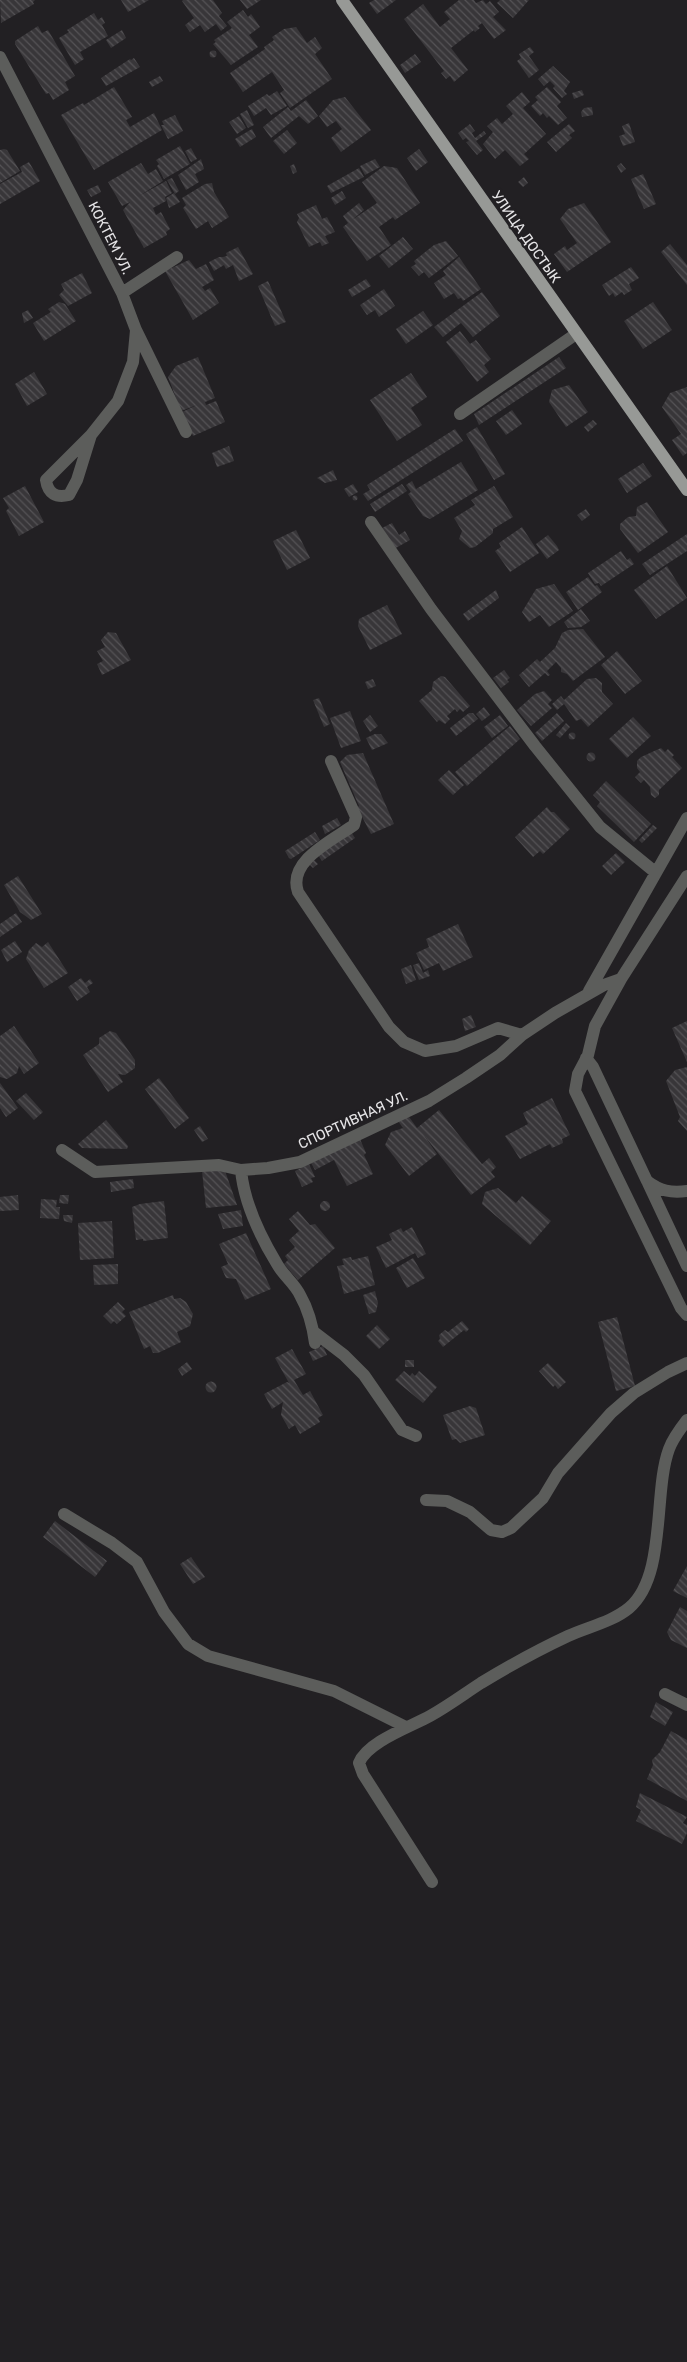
<svg xmlns="http://www.w3.org/2000/svg" width="687" height="2362" font-family="Rubik,sans-serif">
  <style>
    .building { fill: url(#building-back-hatch) }
    .lines { fill: none; stroke-linecap: round; stroke-linejoin: round }
    .minor { stroke: #5c5d5b; stroke-width: 12 }
    .major { stroke: #979996; stroke-width: 12 }
    .labels { text-anchor: middle; dominant-baseline: central; stroke-width: 4.5; stroke-linejoin: round; paint-order: stroke }
    .street-label { font-size: 14px; fill: #e6e5e7; stroke: #222023 }
  </style>
  <defs>
    <pattern id="building-back-hatch" width="6" height="6" patternUnits="userSpaceOnUse" patternTransform="scale(1.25)"><rect width="6" height="6" fill="#383639"/><path d="M-1 5l2 2M0 0l6 6M5-1l2 2" fill="none" stroke="#555356"/></pattern>
  </defs>
  <rect width="100%" height="100%" fill="#222023"/>
  <path class="building" d="M0 0H35L33 2 34 4 1 23Z
    M121 0H149L128 12Z
    M183 0H213L222 13 219 16 227 26 221 31 216 24 205 32 200 25 190 32 185 25 194 18 182 1Z
    M240 0H261L247 9Z
    M374 0H396L377 14 369 3Z
    M459 0H474L476 3 483 0 486 4 490 1 499 12 493 17 506 30 494 39 482 23 478 26 480 28 475 32 474 30 451 48 468 70 454 82 450 76 446 79 441 73 444 71 404 19 423 4 440 27 450 19 444 12Z
    M500 0H529L513 18 497 3Z
    M243 10 248 17 251 14 260 27 249 35 258 47 231 65 213 44 216 42 214 40 232 28 227 22Z
    M94 13 98 20 102 17 105 23 102 25 108 36 80 52 84 59 75 65 59 38 69 32 67 30Z
    M38 26 42 33 48 30 75 76 65 82 69 90 53 100 49 93 46 94 15 44V41Z
    M296 27 307 43 315 37 322 48 315 54 332 79 290 108 280 93 284 90 272 72 243 92 230 73 265 49 264 47 274 40 272 37 284 29Z
    M122 30 126 38 111 48 106 40Z
    M530 47 534 52 529 56 539 70 529 78 517 61 521 58 519 54Z
    M209.5 54a3.5 3.5 0 1 1 7 0a3.5 3.5 0 1 1-7 0Z
    M415 54 421 62 405 73 400 65Z
    M134 58 140 67 106 86 101 78 130 59 131 60Z
    M553 66 570 82 564 91 567 94 562 98 553 88 555 86 550 81 544 86 538 79Z
    M160 76 163 81 152 87 149 82Z
    M114 87 132 117 126 120 130 127 154 113 162 130 94 170 61 115 83 103 84 105Z
    M547 87 561 102 557 106 567 118 558 125 549 116 547 118 543 113 540 116 531 106 538 100 535 97Z
    M582 90 584 95 574 99 572 93Z
    M277 91 287 106 271 115 266 108 254 116 248 106 267 94 269 96Z
    M522 92 530 102 523 108 546 134 524 154 529 159 520 166 505 150 495 159 483 144 493 132 487 126 497 118 502 124 513 114 506 106Z
    M345 97 371 130 341 152 331 138 342 129 336 121 327 127 319 116 333 100Z
    M306 100 318 116 308 124 299 116 271 138 263 127 288 107 291 111Z
    M592 107 593 115 582 117 581 112 584 108Z
    M247 110 254 125 248 128 240 114Z
    M175 115 183 131 168 139 161 125H164L162 121Z
    M239 116 246 128 237 134 229 122Z
    M629 123 635 142 623 146 619 136 625 134 622 126Z
    M470 124 475 131 472 133 475 138 484 131 486 134 476 141 483 150 477 155 466 142 469 141 466 138 463 140 458 133Z
    M569 124 575 131 569 135 572 138 556 152 547 142Z
    M252 129 256 137 240 147 235 139Z
    M287 130 297 143 284 154 273 141Z
    M180 146 190 164 164 179 157 166 159 164 156 160Z
    M191 148 197 159 191 162 185 151Z
    M4 149 7 150 20 171 0 183V150Z
    M419 149 428 162 416 171 407 158Z
    M201 159 204 169 195 174 199 182 186 190 178 175Z
    M375 159 380 167 365 175 360 166Z
    M29 162 40 181 0 204V184L22 172 20 167Z
    M141 163 148 174 156 169 163 181 139 196 166 181 172 193 165 197 166 201 153 208 156 215 161 212 170 229 166 232 167 235 144 248 123 210 130 202 122 206 108 182Z
    M621 163 626 169 621 173 617 166Z
    M294 164 297 172 293 174 290 166Z
    M384 166 397 168 420 203 395 220 393 217 379 227 391 245 367 261 343 227 348 223 343 216 359 203 364 210 352 220 377 203 362 182Z
    M359 168 364 177 331 193 327 186Z
    M643 174 656 204 644 209 631 179Z
    M524 177 528 183 523 187 518 182Z
    M172 178 179 191 175 194 167 180Z
    M212 183 214 192 229 217 212 228 208 221 196 229 183 208 186 205 182 198 205 184Z
    M98 185 101 192 91 197 87 190Z
    M342 191 346 198 335 205 331 198Z
    M174 193 180 202 169 208 166 198Z
    M584 203 611 242 567 272 554 254 565 246 567 250 577 243 560 219 568 209Z
    M316 205 322 219 327 217 335 232 325 236 329 243 322 246 320 242 309 247 297 222 299 218 297 214Z
    M403 237 413 249 389 268 379 256Z
    M446 241 458 256 429 278 424 272 419 276 411 267 416 264 414 261 434 245Z
    M670 244 687 265V285L661 252Z
    M238 247 253 274 239 281 233 265 226 269 224 265 214 271 209 262 219 257H223L227 256 226 253Z
    M459 257 481 289 463 301 461 298 458 299 454 293 444 299 434 283 446 275 443 271Z
    M189 260 196 269 206 264 214 280 202 287 205 291 210 288 219 303 193 320 165 271Z
    M631 267 639 278 629 284 632 290 624 295 622 292 615 297 613 293 609 296 602 285Z
    M82 273 92 293 68 306 59 295 64 290 61 284Z
    M366 279 371 286 352 297 348 290Z
    M268 281 286 322 275 326 258 286Z
    M384 289 395 306 379 317 375 310 367 315 360 305Z
    M482 292 500 316 473 337 461 323 443 337 434 327Z
    M59 302 65 304 76 321 44 341 33 323 51 312 48 309Z
    M653 302 672 330 643 349 624 321Z
    M28 310 33 318 24 323 22 313Z
    M423 311 433 325 406 344 396 329Z
    M460 331 470 344 476 340 491 359 484 365 489 372 477 382 446 342Z
    M198 357 215 398 205 402 206 405 216 401 225 422 193 436 182 412 197 405 181 411 168 377 176 366Z
    M559 357 566 368 479 425 474 414Z
    M34 372 47 394 27 406 15 384Z
    M411 373 427 397 411 408 422 425 397 441 370 400Z
    M569 385 588 412 566 427 549 402 552 390Z
    M687 387V453L683 456 672 440 681 434 662 407 670 393Z
    M512 410 522 424 506 435 496 421Z
    M593 420 597 424 588 432 584 427Z
    M477 427 505 474 494 480 466 434Z
    M455 429 463 441 368 501 363 494 370 490 367 485Z
    M229 446 234 461 217 467 212 453Z
    M461 462 478 490 430 519 423 516 408 494 411 492 406 485 412 481 416 489Z
    M643 463 652 476 627 493 618 479Z
    M333 470 337 480 325 483 317 478Z
    M353 484 358 492 349 497 344 489Z
    M402 484 407 491 375 512 370 504Z
    M25 486 44 522 19 536 6 511 9 508 3 498Z
    M494 486 513 517 493 529V533L475 547 470 548 459 539 462 531 454 518 475 505 471 500Z
    M352.5 498a2.5 2.5 0 1 1 5 0a2.5 2.5 0 1 1-5 0Z
    M647 502 668 532 638 553 620 529V524L628 517 636 516 637 507Z
    M586 509 590 515 582 521 577 515Z
    M392 523 399 535 405 531 410 540 394 549 382 528Z
    M522 527 539 553 510 572 495 551 501 547 499 543Z
    M296 530 310 558 287 570 273 541Z
    M687 534V551L650 575 642 564Z
    M548 535 557 546 559 550 547 559 536 544Z
    M621 551 627 560 630 558 634 564 601 586 599 583 595 584 588 573Z
    M667 566 687 598 656 619 634 590Z
    M588 577 595 586 597 585 602 592 578 610 566 592Z
    M554 584 573 611 549 627 540 615 529 622 522 612 536 589Z
    M496 590 499 598 468 621 463 614Z
    M387 605 402 634 370 650 358 626 359 619Z
    M581 609 590 621 581 627 568 628 564 622Z
    M583 629 605 657 573 681 567 674 561 672V668L556 662 547 671 550 675 548 676 545 673 529 687 519 675 537 659 540 662 555 648 562 633 568 630Z
    M108 632 116 633 131 660 102 675 97 664 103 661 97 651 105 647 101 640Z
    M617 651 642 681 625 694 601 665Z
    M504 670 510 678 507 680 509 682 501 688 493 678Z
    M441 676 445 677 470 706 463 712 460 709 457 712 455 709 447 716 450 719 445 724 439 720 437 722 419 701 432 690 433 682Z
    M596 678 602 683V692L613 704 588 727 581 719 576 721 564 704 557 710 552 704 561 696 564 700 587 679Z
    M373 679 376 686 368 689 365 682Z
    M544 691 552 700 548 704 552 708 531 726 517 710 535 694Z
    M319 698 330 724 324 727 313 700Z
    M484 707 490 715 482 721 476 714Z
    M350 711 361 741 341 748 330 718Z
    M469 713H473L478 719 456 736 450 728Z
    M557 713 564 721 542 741 535 733Z
    M370 715 378 726 370 732 363 721Z
    M500 715 508 726 492 738 484 727Z
    M633 717 651 736 627 758 609 739Z
    M566 723 570 727 560 738 556 735Z
    M510 726 520 739 467 786 455 772Z
    M568.5 736a3.5 3.5 0 1 1 7 0a3.5 3.5 0 1 1-7 0Z
    M375 734H381L388 743 372 750 366 738Z
    M661 748 665 752 668 749 674 755 672 757 682 768 659 790V795L655 798 651 795 650 787 644 780 641 783 635 777 640 772 637 768V761L641 757Z
    M586.5 757a4.5 4.5 0 1 1 9 0a4.5 4.5 0 1 1-9 0Z
    M363 753 394 824 371 834 357 807 359 806 340 762 347 755Z
    M449 770 464 785 453 795 438 780Z
    M606 781 651 824 634 842 597 806 600 802 593 795Z
    M547 807 551 812H554L570 829 543 854 540 851 533 857 515 837Z
    M337 818 341 825 325 834 322 826Z
    M653 825 657 828 642 843 639 840Z
    M315 832 320 840 291 859 289 858 285 851Z
    M351 832 355 838 322 861 318 855Z
    M616 853 625 862 611 875 602 866Z
    M313 859 318 864 313 868 309 864Z
    M18 876 42 914 31 920 20 912 4 885Z
    M16 913 22 922 0 937V924Z
    M458 924 473 957 443 971 439 963 424 970 416 953 429 947 426 939Z
    M15 941 22 952 7 962 1 950Z
    M48 942 68 973 44 988 26 959 29 950 36 943 42 947Z
    M419 963 423 973 428 970 430 976 419 980 413 965Z
    M411 965 416 980 406 984 401 969Z
    M81 978 85 983 90 979 93 983 87 987 90 992 77 1001 68 987Z
    M471 1015 476 1027 465 1031 462 1019Z
    M687 1021V1062L672 1028Z
    M14 1026 39 1063 24 1074 19 1066 17 1073 7 1079 0 1077V1036Z
    M110 1031 116 1033 135 1060V1068L125 1075 118 1074 123 1082 108 1092 83 1055 99 1044V1038Z
    M687 1067V1131L678 1121 680 1117 666 1081 675 1070Z
    M159 1078 189 1118 175 1129 145 1089Z
    M0 1083 18 1108 6 1117 0 1108Z
    M26 1093 43 1112 34 1120 16 1101Z
    M552 1098 570 1135 562 1139 563 1143 552 1148 550 1144 520 1159 505 1136 528 1124 523 1113Z
    M439 1110 482 1164 489 1158 496 1167 491 1172 495 1177 471 1195 423 1134 437 1154 409 1176 385 1145 391 1132 403 1128 398 1121 407 1114 417 1128Z
    M106 1120 128 1146 127 1149 82 1148 78 1144Z
    M200 1126 208 1139 202 1142 194 1130Z
    M360 1139 366 1153 364 1155 373 1174 347 1186 334 1160 315 1170 311 1163Z
    M309 1164 315 1177 311 1178 313 1182 302 1187 295 1171Z
    M224 1168 237 1205 206 1208 202 1171Z
    M133 1179 134 1188 111 1192 110 1182Z
    M498 1188 516 1203 522 1196 551 1221 530 1245 482 1204 485 1192Z
    M18 1195 19 1210 0 1211V1197Z
    M60 1195H69L68 1204 59 1203Z
    M41 1199 57 1200 56 1207H60L59 1219 40 1218Z
    M164 1201 168 1238 143 1241V1239L136 1240 132 1207 140 1204Z
    M320 1206a5 5 0 1 1 10 0a5 5 0 1 1-10 0Z
    M241 1210 243 1226 223 1229 218 1214Z
    M298 1211 310 1225 315 1224 335 1248 298 1280 284 1264 288 1260 285 1256 295 1247 289 1240 299 1231 289 1219Z
    M63 1215H73L72 1223 64 1221Z
    M112 1221 114 1258 80 1260 78 1223Z
    M412 1227 426 1254 418 1258 415 1253 386 1268 376 1247 392 1240 389 1234 401 1228 403 1232Z
    M246 1233 271 1289 245 1300 236 1279 226 1278 221 1267 228 1264 219 1244Z
    M368 1256 375 1285 344 1294 337 1266 344 1265 342 1259 351 1257 352 1260Z
    M413 1258 425 1278 407 1288 396 1268Z
    M118 1264V1284L94 1285 93 1265Z
    M375 1291 378 1303 376 1312 369 1314 363 1295Z
    M173 1295 174 1299 180 1298 186 1302 193 1314 190 1326 177 1332 181 1342 158 1353H153L150 1346 144 1349 129 1312Z
    M118 1302 125 1309 122 1312 126 1316 117 1324 114 1321 111 1324 103 1316Z
    M617 1317 635 1386 616 1391 598 1322Z
    M462 1321 469 1329 466 1332 464 1330 443 1347 438 1341 440 1339 439 1335 445 1330 448 1332Z
    M377 1325 390 1339 379 1349 366 1336Z
    M323 1346 327 1355 313 1361 309 1352Z
    M292 1349 306 1374 294 1380 303 1395 310 1391 323 1415 318 1418 320 1422 300 1434 295 1425 289 1429 281 1415 283 1402 272 1409 264 1394 287 1382 289 1383 275 1358Z
    M405 1360H414V1367H405Z
    M187 1362 192 1369 182 1376 178 1369Z
    M548 1363 566 1382 558 1389 555 1385 553 1387 539 1371Z
    M404 1371 410 1376 412 1373 415 1376 419 1371 437 1387 423 1403 395 1380Z
    M205.5 1387a5.5 5.5 0 1 1 11 0a5.5 5.5 0 1 1-11 0Z
    M470 1406 476 1408 485 1435 460 1443 456 1439 452 1440 443 1415Z
    M55 1521 107 1561 95 1577 43 1537Z
    M191 1557 205 1577 193 1584 180 1564Z
    M687 1566V1598L673 1591Z
    M680 1607 687 1611V1648L671 1640 667 1632Z
    M656 1702 673 1712 665 1726 650 1717Z
    M671 1731 687 1740V1801L647 1779 653 1765 652 1760 660 1752Z
    M640 1793 687 1817 683 1823 687 1825V1833L682 1844 636 1821 641 1810 636 1807Z"/>
  <g class="lines">
    <path class="minor" d="M0 57 122 293 136 330 133 362 118 401 91 435 46 480C48 494 56 498 69 495L77 480 91 435
      M122 293 177 257
      M136 330 186 432
      M460 414 576 334
      M371 522 431 609 535 746 600 827 655 872
      M331 761 356 817 354 825C333 840 287 861 298 892L389 1027 404 1042 425 1051 456 1046 498 1028 522 1035
      M687 876 621 979 595 1026 588 1055 578 1074 575 1091 681 1308 687 1315
      M589 991 687 818
      M586 1058 593 1067 647 1181C660 1191 671 1193 687 1191
      M62 1150 95 1172 219 1165 241 1170 268 1168 300 1162 429 1101 466 1078 500 1055 522 1035 555 1013 604 985 621 979
      M241 1170C244 1203 260 1236 277 1264 283 1275 295 1284 300 1295 308 1309 313 1328 315 1343
      M648 1183 687 1266
      M314 1332 344 1355 364 1375 402 1430 416 1436
      M426 1500 447 1501 470 1512 491 1530 502 1532 511 1528 543 1498 558 1473 611 1413 634 1393 668 1372 687 1363
      M64 1514 112 1543 137 1562 164 1612 188 1644 208 1656 334 1691 406 1727
      M665 1694 687 1705
      M432 1882 363 1774 359 1763C367 1742 410 1727 430 1716 448 1706 464 1694 481 1683 509 1666 538 1650 568 1636 588 1627 612 1622 629 1608 667 1576 653 1492 669 1449 673 1438 680 1429 687 1420"/>
    <path class="major" d="M342 0 687 490"/>
  </g>
  <g class="labels">
    <g class="street-label">
      <text transform="translate(526 237) rotate(55)">УЛИЦА ДОСТЫК</text>
      <text transform="translate(110 238) rotate(63)">КОКТЕМ УЛ.</text>
      <text transform="translate(353 1120) rotate(-25)">СПОРТИВНАЯ УЛ.</text>
    </g>
  </g>
</svg>
